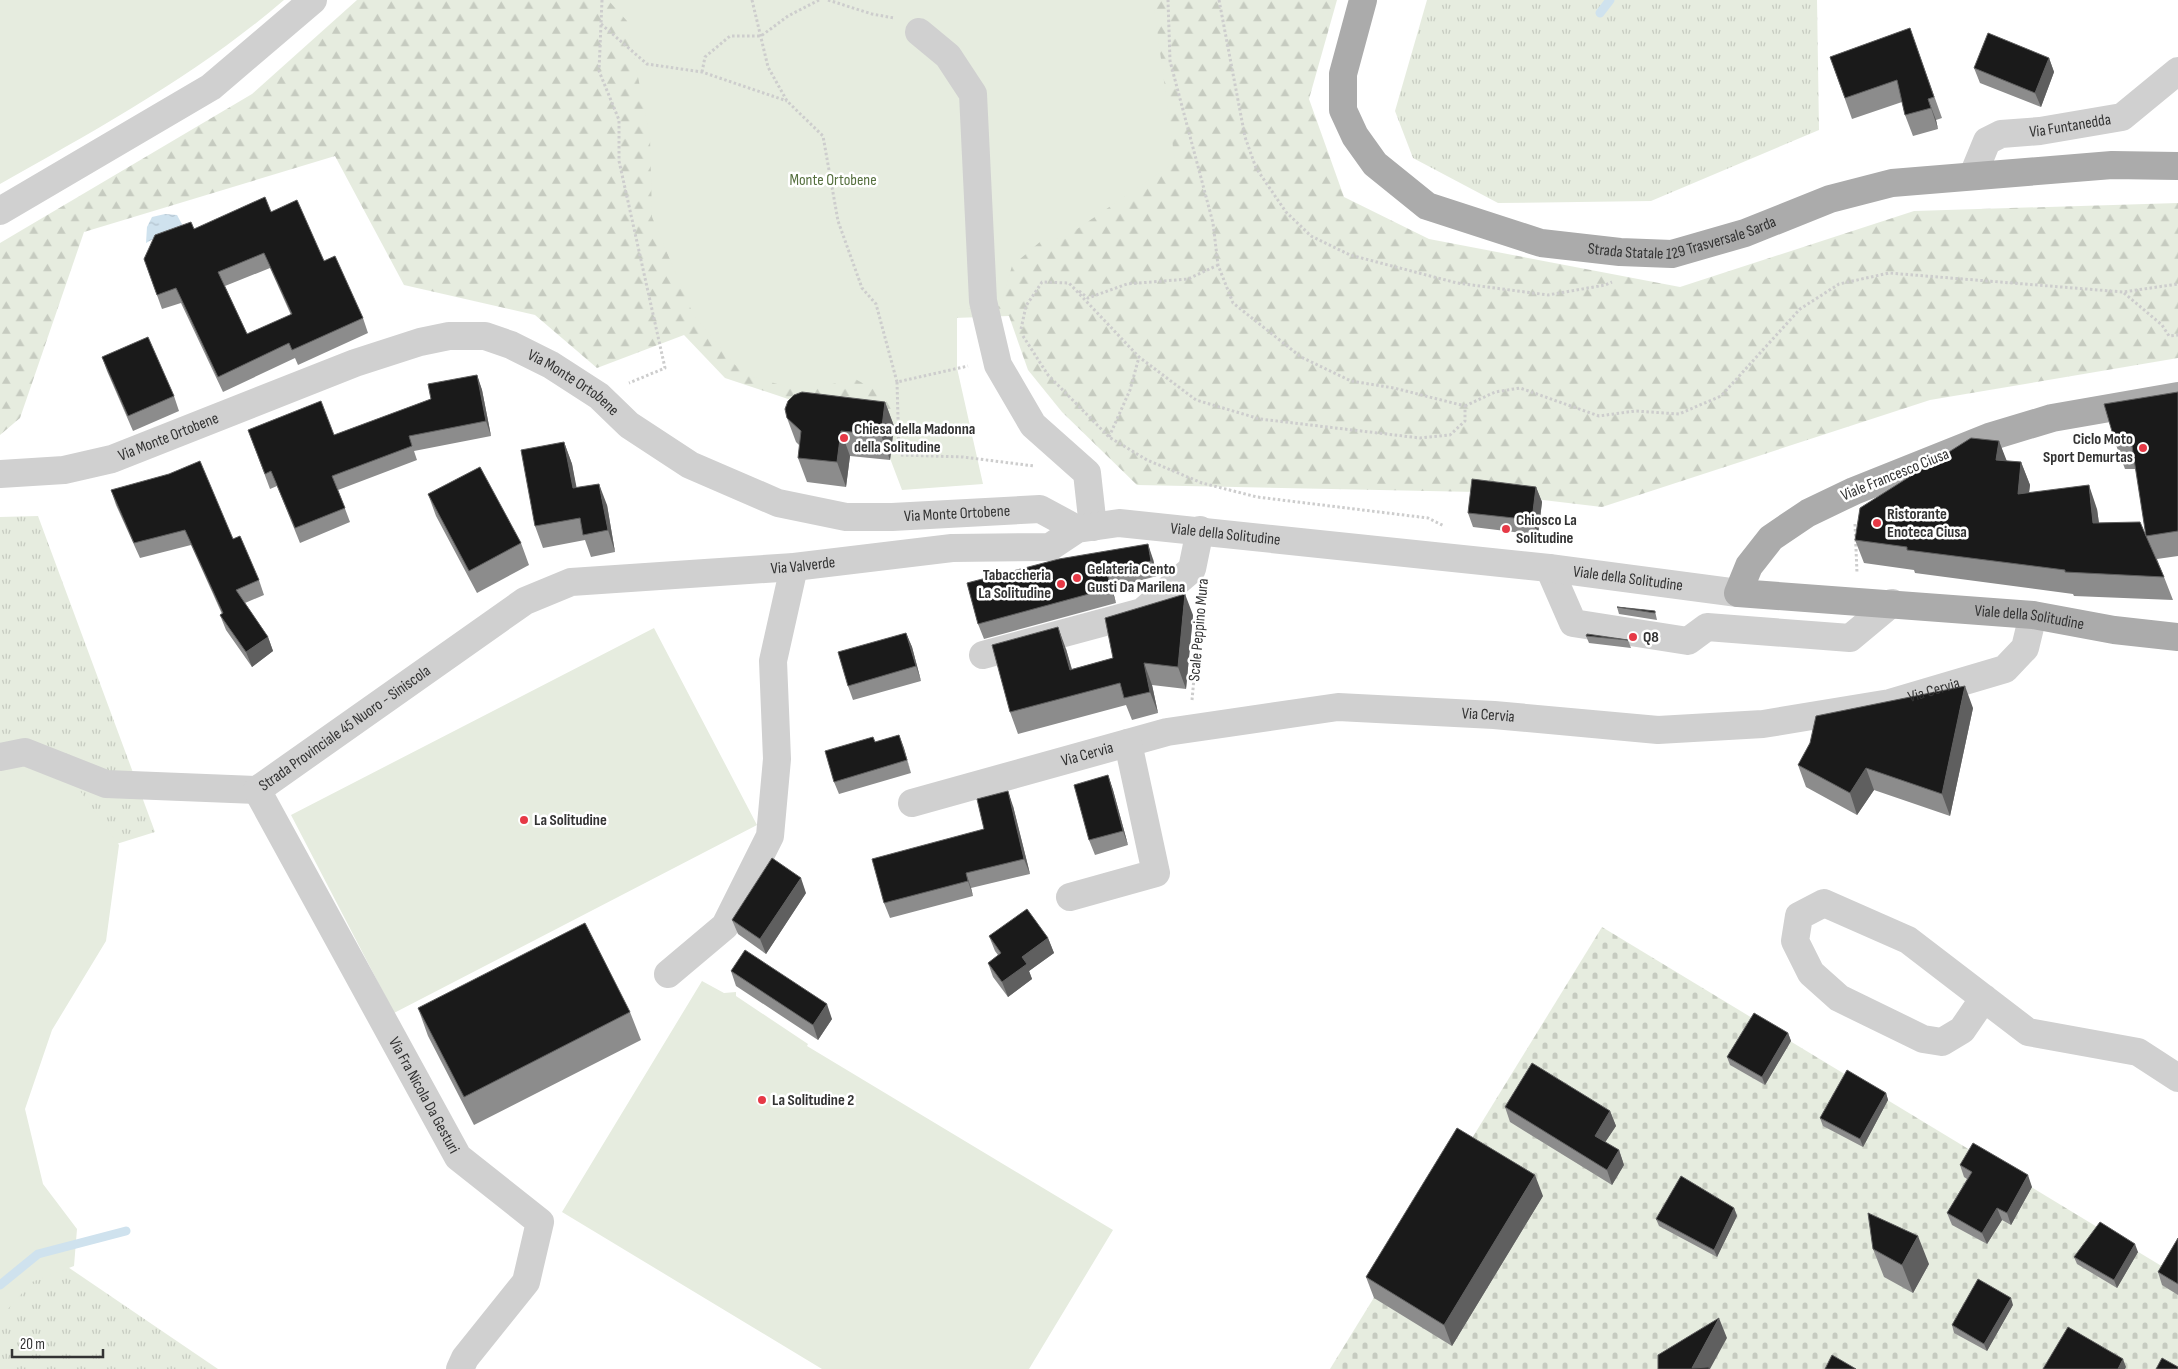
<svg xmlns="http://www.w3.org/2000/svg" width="2178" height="1369" font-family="'Sofia Sans Condensed',sans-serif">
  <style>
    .grass { fill: url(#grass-tufts) }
    .forest { fill: url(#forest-firs) }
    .cemetery { fill: url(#cemetery-stones) }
    .park { fill: #e6ecdf }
    .water { fill: url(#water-ripples) }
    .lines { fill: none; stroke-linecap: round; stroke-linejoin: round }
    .stream { stroke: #cfe2ee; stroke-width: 9 }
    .path { stroke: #cdcdcd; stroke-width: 3; stroke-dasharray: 2.5 2.5; stroke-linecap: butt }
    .minor { stroke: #d0d0d0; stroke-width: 28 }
    .major { stroke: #ababab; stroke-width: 28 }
    .wall { fill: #8c8c8c; fill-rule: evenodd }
    .shaded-wall { fill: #5f5f5f }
    .building { fill: #1a1a1a; stroke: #5f5f5f; fill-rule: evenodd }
    .poi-dot { fill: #e63946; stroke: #fff; stroke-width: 2 }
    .labels { text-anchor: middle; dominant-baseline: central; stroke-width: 5; stroke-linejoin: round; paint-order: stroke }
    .street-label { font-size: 16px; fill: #333; stroke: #fff }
    .park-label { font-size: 16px; fill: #56703f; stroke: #fff }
    .poi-label { font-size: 16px; font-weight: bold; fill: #333; stroke: #fff; text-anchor: start }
  </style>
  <defs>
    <pattern id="grass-tufts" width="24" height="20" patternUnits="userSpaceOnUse" patternTransform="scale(1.25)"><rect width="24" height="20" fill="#e6ecdf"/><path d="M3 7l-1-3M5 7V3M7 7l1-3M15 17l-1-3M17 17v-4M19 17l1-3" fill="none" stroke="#c6cbc0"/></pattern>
    <pattern id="forest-firs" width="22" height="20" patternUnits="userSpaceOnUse" patternTransform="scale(1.25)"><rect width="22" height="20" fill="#e6ecdf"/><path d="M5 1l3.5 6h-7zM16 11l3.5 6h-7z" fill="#c6cbc0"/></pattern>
    <pattern id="cemetery-stones" width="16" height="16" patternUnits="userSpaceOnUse" patternTransform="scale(1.25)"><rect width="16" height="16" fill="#e6ecdf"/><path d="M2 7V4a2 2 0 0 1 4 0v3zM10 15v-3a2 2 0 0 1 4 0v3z" fill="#c6cbc0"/></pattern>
    <pattern id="water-ripples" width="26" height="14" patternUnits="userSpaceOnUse" patternTransform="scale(1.25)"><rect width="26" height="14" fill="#cfe2ee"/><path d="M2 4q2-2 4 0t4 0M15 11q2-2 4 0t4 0" fill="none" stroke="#b2c2cd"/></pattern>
  </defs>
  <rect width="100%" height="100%" fill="#fff"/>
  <path class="grass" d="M1427 0H1817L1819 130 1651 201 1498 203 1413 158 1395 111Z
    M38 516 155 832 1 880 31 1242 218 1369H0V517Z"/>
  <path class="forest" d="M357 0H1337L1309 99 1344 197 1429 239 1680 287 1914 211 2178 203V358L1930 400 1602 507 1477 492 1137 485 1062 412 1028 370 1009 316 954 318 939 443 815 408 725 378 684 335 597 368 535 315 404 285 335 156 84 232 20 418 0 435V243L252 94Z"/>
  <path class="cemetery" d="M1602 927 2178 1276V1369H1330Z"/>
  <path class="park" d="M0 0H284C198 74 98 129 0 184Z
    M608 0H1153L1175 162 1064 238 1041 241 1012 266 1000 306 957 310V368L983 484 902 490 888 453 890 452 894 400 855 379 801 391 743 374 693 314 652 217 650 138 627 21Z
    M654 628 757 825 394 1013 291 815Z
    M0 747 65 770 119 845 106 941 52 1030 25 1109 43 1184 77 1229 74 1266 32 1282 0 1318Z
    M702 981 724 993 736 992V996L808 1044 807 1046 1113 1230 1029 1369H822L562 1212Z"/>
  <path class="water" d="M165 214 177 215 185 230 157 237 146 243 147 227 152 217Z"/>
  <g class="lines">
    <path class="stream" d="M1600 13 1610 0
      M0 1285 38 1254 126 1231"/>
    <path class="path" d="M602 0 599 71 619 120V161L665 368 629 383
      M752 0 768 67 787 101 823 136 838 221 862 288 876 304 897 382 968 366
      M828 0 872 14 894 18
      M1219 0 1245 137 1256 168 1286 212 1311 236 1350 255 1457 283 1548 295 1605 285 1612 282
      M601 24 647 64 702 72 787 101
      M702 72 705 57 730 36H761L788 16 819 0
      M1079 291 1088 298 1127 284 1188 279 1218 265
      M2124 293 2162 325 2169 336 2178 335
      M1021 329 1026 306 1042 282 1069 283 1139 357 1196 400 1260 419 1420 438 1450 435 1465 421V406L1394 388 1351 381 1301 357 1233 303 1218 265 1213 223 1170 61 1168 0
      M1023 336 1048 375 1109 437 1147 460 1202 483 1257 497 1428 518 1444 526
      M897 382 899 455 963 457 1034 466
      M1465 406 1495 392 1520 388 1599 416 1635 411 1679 414 1721 396 1800 309 1839 284 1889 273 2123 292 2178 284
      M1109 437 1130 390 1139 357
      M1855 524 1857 573
      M1192 700 1201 601"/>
    <g class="minor">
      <path d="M919 32 948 56 973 94 983 301 998 365 1033 425 1087 473 1093 527"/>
      <path id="s1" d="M1973 175 1987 141 2001 134 2040 131 2122 117 2178 71"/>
      <path d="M0 211 211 87 313 0"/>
      <path id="s2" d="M0 474 64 470 112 459 355 363 420 342 449 336H485L511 345 551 365 599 396 629 425 690 465 778 503 846 517H892L1040 509 1077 529"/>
      <path d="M1549 568 1573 623 1688 641 1707 627 1850 638 1892 603"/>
      <path d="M983 655 1142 612 1192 569 1200 530"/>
      <path id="s3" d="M0 757 25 752 106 784 257 790 525 601 571 582 794 567 952 548 1050 547 1077 529 1119 523 1549 568 1738 593"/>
      <path id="s4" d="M257 790 458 1157 540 1222 526 1282 465 1358 460 1369"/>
      <path id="s5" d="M912 803 1167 732 1338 707 1494 715 1658 730 1763 724 1890 703 2005 669 2025 648 2033 615"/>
      <path d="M1070 897 1156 873 1128 743"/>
      <path d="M668 974 725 926 770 836 777 759 773 661 794 567"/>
      <path d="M1984 998 1962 1030 1942 1042 1923 1039 1839 998 1811 973 1795 941 1799 916 1824 903 1908 940 2028 1032 2138 1052 2178 1078"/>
    </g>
    <g class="major">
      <path id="s6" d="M1363 0 1343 74V110L1355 136 1375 164 1427 206 1541 243 1620 252 1672 254 1745 233 1830 199 1892 183 2112 165 2178 166"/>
      <path id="s7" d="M2178 396 2052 418 1989 437 1854 491 1808 513 1771 538 1749 566 1738 593 2033 615 2114 630 2178 637"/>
    </g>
  </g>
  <path class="wall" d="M1910 28 1942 118 1936 120 1938 129 1913 136 1905 115 1902 102 1852 119 1830 57Z
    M2049 58 2054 72 2041 107 1980 83 1974 68Z
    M271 212 324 261 363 318 368 333 298 365 295 358 223 392 181 303 162 309 144 259 194 229ZM270 268 291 315 247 334 225 286Z
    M102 357 174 396 179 411 133 431 107 371Z
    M477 375 482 390 491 436 414 451 417 460 338 490 350 522 300 543 277 486 270 489 248 430 334 435 431 399Z
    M2178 392V556L2157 559 2164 577 2173 600 2074 596 2073 594 1915 573 1914 570 1864 563 1855 540 1999 441 2006 461 2021 462 2030 485 2029 492 2097 509 2099 523 2146 536 2136 469H2125L2116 445Z
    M885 402 894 426 890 460 850 456 846 487 807 482 798 458 800 446 796 442 787 418Z
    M564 442 572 464 576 488 607 505 615 552 591 557 585 540 543 548 535 526Z
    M1536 487 1542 502 1538 535 1473 527 1468 513Z
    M111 490 233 539 259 580 264 595 245 603 268 637 273 651 252 667 226 630 220 615 222 614 191 545 140 558 116 505Z
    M428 494 521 543 529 565 477 593 436 516Z
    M1153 559 1157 576 1112 588 1116 603 984 639 978 624 967 583Z
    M1617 607 1655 611 1657 620 1619 614Z
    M1193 615 1186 689 1152 685 1158 713 1132 720 1126 705 1018 734 1010 712 1066 649 1072 669 1113 658Z
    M906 633 912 647 921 681 853 700 848 686Z
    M1586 636 1628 640 1631 648 1589 643Z
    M1973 708 1950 816 1874 790 1857 815 1806 787 1798 765Z
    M899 735 911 773 839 794 834 782 875 742Z
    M1108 775 1113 790 1128 845 1095 855 1089 840Z
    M1013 806 1030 874 971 888 973 896 890 918 884 903 984 829Z
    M806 893 766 954 738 934 732 920Z
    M989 936 1048 938 1054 953 1029 971 1032 979 1008 997 993 977 988 963 998 955 995 951Z
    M731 971 832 1019 818 1040 736 986Z
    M418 1008 630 1012 641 1040 474 1125 428 1036Z
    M1788 1033 1791 1041 1765 1085 1730 1065 1727 1057Z
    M1886 1093 1888 1100 1863 1147 1823 1126 1820 1118Z
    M1505 1107 1610 1111 1616 1126 1605 1142 1619 1150 1624 1165 1612 1185 1510 1122Z
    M1960 1165 2032 1187 2011 1225 2002 1220 1987 1244 1952 1225 1947 1213 1967 1179 1964 1177Z
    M1543 1196 1452 1346 1374 1298 1366 1277Z
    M1734 1208 1737 1216 1717 1257 1659 1226 1656 1219Z
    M2178 1238V1295L2162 1285 2158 1272Z
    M1873 1249 1929 1264 1913 1293 1884 1277Z
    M2138 1252 2117 1288 2077 1264 2074 1257Z
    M2013 1305 1987 1351 1954 1333 1952 1325Z"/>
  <path class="shaded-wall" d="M2049 58 2054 72 2041 107 2035 93Z
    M1928 99 1936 120 1938 129Z
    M477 375 482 390 491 436 486 421Z
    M885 402 894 426 890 460 881 435Z
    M841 431 850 456 846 487 837 462Z
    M1999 441 2008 464 1996 460Z
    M564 442 572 464 581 510 573 488Z
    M2021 462 2030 485 2026 517 2018 494Z
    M599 484 607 505 615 552 608 530Z
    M2089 485 2097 509 2102 546 2093 523Z
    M1536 487 1542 502 1538 535 1532 520Z
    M1148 544 1153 559 1157 576 1151 561Z
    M1107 573 1112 588 1116 603 1111 588Z
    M1185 594 1193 615 1186 689 1178 667Z
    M1058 627 1066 649 1078 692 1070 670Z
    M906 633 912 647 921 681 916 666Z
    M268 637 273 651 252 667 246 652Z
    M1144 663 1152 685 1158 713 1150 692Z
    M1965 686 1973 708 1950 816 1942 794Z
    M899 735 904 748 911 773 907 760Z
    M1866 768 1874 790 1857 815 1850 793Z
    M1108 775 1113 790 1128 845 1123 831Z
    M1008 791 1013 806 1030 874 1024 859Z
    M966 873 971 888 973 896 968 881Z
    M801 878 806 893 766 954 760 939Z
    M1048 938 1054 953 1029 971 1032 979 1008 997 1002 982 1022 957Z
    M827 1004 832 1019 818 1040 813 1025Z
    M1788 1033 1791 1041 1765 1085 1762 1077Z
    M1886 1093 1888 1100 1863 1147 1860 1139Z
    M1610 1111 1616 1126 1600 1150 1595 1136Z
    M1619 1150 1624 1165 1612 1185 1607 1170Z
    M1535 1175 1543 1196 1452 1346 1444 1325Z
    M2028 1175 2032 1187 2011 1225 2007 1213Z
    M1734 1208 1737 1216 1717 1257 1714 1250Z
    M1997 1208 2002 1220 1987 1244 1982 1233Z
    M1918 1236 1929 1264 1913 1293 1902 1265Z
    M2135 1244 2138 1252 2117 1288 2114 1280Z
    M2011 1298 2013 1305 1987 1351 1984 1344Z
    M1719 1318 1727 1338 1710 1369H1692V1368Z
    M2123 1359 2126 1367 2125 1369H2118Z"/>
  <path class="building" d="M1910 28 1934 97 1928 99 1931 108 1905 115 1897 80 1845 98 1830 57Z
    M1988 33 2049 58 2035 93 1974 68Z
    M265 197 271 212 297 200 324 261 335 256 363 318 292 350 289 343 218 377 176 288 157 295 144 259 155 235 191 222 194 229ZM264 253 292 314 247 334 218 272Z
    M148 337 174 396 128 416 102 357Z
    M477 375 486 421 409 436 412 446 332 476 345 508 295 528 271 471 265 474 248 430 321 401 334 435 431 399 428 384Z
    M802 392 885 402 881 435 841 431 837 462 798 458 801 431 787 418 785 409 788 401 794 395Z
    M2178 392V531L2146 536 2164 577 2065 572V570L1907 550V547L1855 540 1860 508 1971 438 1999 441 1996 460 2021 462 2018 494 2089 485 2093 523 2140 522 2146 536 2132 446 2116 445 2104 404Z
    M564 442 573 488 599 484 608 530 583 535 580 518 535 526 521 450Z
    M200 461 233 539 240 536 259 580 236 590 268 637 246 652 220 615 223 613 185 530 134 543 111 490 169 474Z
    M480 467 521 543 469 571 428 494Z
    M1472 479 1536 487 1532 520 1468 513Z
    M1148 544 1151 561 1107 573 1111 588 978 624 967 583 1059 559Z
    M1185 594 1178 667 1144 663 1150 692 1124 698 1120 683 1010 712 992 645 1058 627 1070 670 1113 658 1105 618Z
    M1617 607 1655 611V613Z
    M906 633 916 666 848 686 838 652Z
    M1587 634 1628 640 1586 636Z
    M1965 686 1942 794 1866 768 1850 793 1798 765 1810 743 1816 716Z
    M899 735 907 760 834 782 825 751 873 737 875 742Z
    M1108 775 1123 831 1089 840 1074 785Z
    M1008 791 1024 859 966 873 968 881 884 903 872 859 984 829 977 799Z
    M772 858 801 878 760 939 732 920Z
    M1027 909 1048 938 1022 957 1027 964 1002 982 988 963 1001 953 989 936Z
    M585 923 630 1012 464 1097 418 1008Z
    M745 950 827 1004 813 1025 731 971Z
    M1754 1013 1788 1033 1762 1077 1727 1057Z
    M1532 1063 1610 1111 1595 1136 1619 1150 1607 1170 1505 1107Z
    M1847 1070 1886 1093 1860 1139 1820 1118Z
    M1457 1128 1535 1175 1444 1325 1366 1277Z
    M1973 1143 2028 1175 2007 1213 1997 1208 1982 1233 1947 1213 1972 1172 1960 1165Z
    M1681 1176 1734 1208 1714 1250 1656 1219Z
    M1868 1213 1918 1236 1902 1265 1873 1249Z
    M2100 1222 2135 1244 2114 1280 2074 1257Z
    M2178 1238V1284L2158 1272Z
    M1978 1279 2011 1298 1984 1344 1952 1325Z
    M1719 1318 1692 1368 1709 1367V1369H1658V1355Z
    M2068 1327 2123 1359 2118 1369H2043Z
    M1832 1355 1856 1369H1825Z
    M2162 1358 2178 1367V1369H2156Z"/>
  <g class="poi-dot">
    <circle cx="844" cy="438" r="5"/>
    <circle cx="2143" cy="448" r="5"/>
    <circle cx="1877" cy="523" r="5"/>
    <circle cx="1506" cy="529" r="5"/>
    <circle cx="1077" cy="578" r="5"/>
    <circle cx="1061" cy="584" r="5"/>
    <circle cx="1633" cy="637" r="5"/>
    <circle cx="524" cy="820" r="5"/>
    <circle cx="762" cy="1100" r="5"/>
  </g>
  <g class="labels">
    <g class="street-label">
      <text stroke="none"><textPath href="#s1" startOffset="122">Via Funtanedda</textPath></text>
      <text stroke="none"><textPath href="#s6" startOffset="506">Strada Statale 129 Trasversale Sarda</textPath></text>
      <text stroke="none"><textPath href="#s2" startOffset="609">Via Monte Ortobene</textPath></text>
      <text stroke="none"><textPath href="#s2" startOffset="174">Via Monte Ortobene</textPath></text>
      <text transform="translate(1895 475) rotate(-22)">Viale Francesco Ciusa</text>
      <text stroke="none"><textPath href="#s2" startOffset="1029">Via Monte Ortobene</textPath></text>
      <text stroke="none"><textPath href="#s3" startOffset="1304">Viale della Solitudine</textPath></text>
      <text stroke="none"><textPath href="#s3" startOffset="874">Via Valverde</textPath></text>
      <text stroke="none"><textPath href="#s3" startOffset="1709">Viale della Solitudine</textPath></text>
      <text stroke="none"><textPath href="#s7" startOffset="792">Viale della Solitudine</textPath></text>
      <text transform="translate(1199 630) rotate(-85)">Scale Peppino Mura</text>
      <text stroke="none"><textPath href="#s5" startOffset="1038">Via Cervia</textPath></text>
      <text stroke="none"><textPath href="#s5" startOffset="588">Via Cervia</textPath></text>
      <text stroke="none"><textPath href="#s3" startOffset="371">Strada Provinciale 45 Nuoro - Siniscola</textPath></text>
      <text stroke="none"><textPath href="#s5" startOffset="182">Via Cervia</textPath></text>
      <text stroke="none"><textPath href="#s4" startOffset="348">Via Fra Nicola Da Gesturi</textPath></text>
    </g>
    <g class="park-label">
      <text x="833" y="180">Monte Ortobene</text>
    </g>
    <g class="poi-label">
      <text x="854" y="429">Chiesa della Madonna<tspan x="854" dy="18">della Solitudine</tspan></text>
      <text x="2133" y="439" text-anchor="end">Ciclo Moto<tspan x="2133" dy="18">Sport Demurtas</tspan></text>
      <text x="1887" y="514">Ristorante<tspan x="1887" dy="18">Enoteca Ciusa</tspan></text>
      <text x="1516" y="520">Chiosco La<tspan x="1516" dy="18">Solitudine</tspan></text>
      <text x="1087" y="569">Gelateria Cento<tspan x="1087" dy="18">Gusti Da Marilena</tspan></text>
      <text x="1051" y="575" text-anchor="end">Tabaccheria<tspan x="1051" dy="18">La Solitudine</tspan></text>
      <text x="1643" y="637">Q8</text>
      <text x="534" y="820">La Solitudine</text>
      <text x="772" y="1100">La Solitudine 2</text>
    </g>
  </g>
  <path d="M12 1349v8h91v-8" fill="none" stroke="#333333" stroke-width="2.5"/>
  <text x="20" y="1349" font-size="15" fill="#333333" stroke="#ffffff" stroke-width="4" paint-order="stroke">20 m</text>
</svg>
